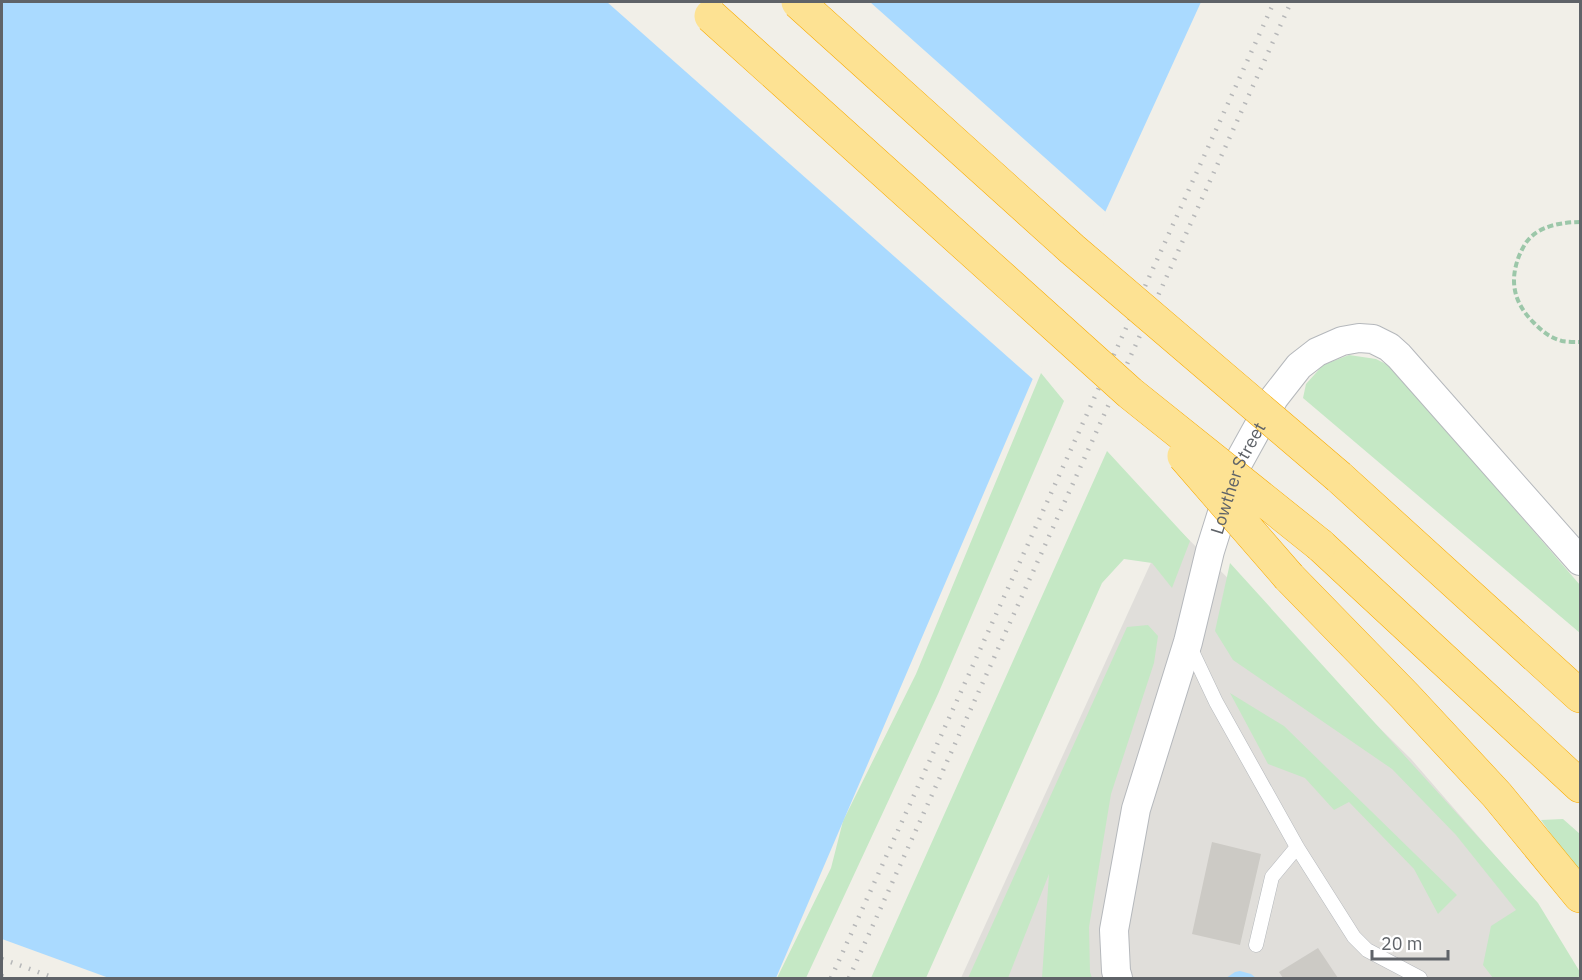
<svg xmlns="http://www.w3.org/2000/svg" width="1582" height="980" font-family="'IBM Plex Sans',sans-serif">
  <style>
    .industrial { fill: #e0deda }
    .green { fill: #c5e8c5 }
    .water { fill: #aadaff }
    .pier { fill: #f1efe8 }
    .building { fill: #cccac5 }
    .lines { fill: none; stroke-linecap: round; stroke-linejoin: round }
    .service-casing { stroke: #b5b8bc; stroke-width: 15 }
    .minor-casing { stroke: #b5b8bc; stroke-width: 30 }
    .motorway-casing { stroke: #f9ab00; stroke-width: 34 }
    .path { stroke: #9cc7a9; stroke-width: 4; stroke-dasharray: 6 3; stroke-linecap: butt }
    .service { stroke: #fff; stroke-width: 14 }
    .minor { stroke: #fff; stroke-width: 28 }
    .motorway { stroke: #fde293; stroke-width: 33 }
    .rail { stroke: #b6b7b8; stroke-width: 4.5; stroke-dasharray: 1.5 8; stroke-linecap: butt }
    .motorway-bridge-casing { stroke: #f9ab00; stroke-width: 34; stroke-linecap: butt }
    .motorway-bridge { stroke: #fde293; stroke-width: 33 }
    .labels { text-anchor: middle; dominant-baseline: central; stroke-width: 6; stroke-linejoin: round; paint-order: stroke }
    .street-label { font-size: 18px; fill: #5f6368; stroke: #fff }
  </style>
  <rect width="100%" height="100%" fill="#f1efe8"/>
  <path class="industrial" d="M1170 521 1411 759 1537 904 1580 975V978H961Z"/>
  <path class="green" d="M1349 355 1376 359 1392 367 1580 585V633L1303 398 1306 384 1323 365Z
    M1041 373 1064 401 938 694 806 978H777L831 868 843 821 916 674Z
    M1107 451 1190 541 1172 588 1152 563 1124 559 1102 583 926 978H871Z
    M1230 563 1538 903 1580 972V978H1493L1483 965 1491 926 1516 910 1456 835 1392 769 1233 660 1215 631Z
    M1148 625 1158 636 1154 663 1111 794 1089 927 1090 972 1092 978H1042L1049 874 1008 978H968L1127 627Z
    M1230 693 1284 726 1457 895 1438 914 1414 869 1349 802 1334 810 1305 778 1268 764Z
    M1563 819 1580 834V875L1541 820Z"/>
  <path class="water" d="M2 2H1201L1091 243 776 978H2Z
    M1240 971 1251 974 1256 978H1226L1235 972Z"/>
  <path class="pier" d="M607 2H870L1108 214 1035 381Z
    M2 939 109 978H2Z"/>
  <path class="building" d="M1212 842 1261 854 1240 945 1192 934Z
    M1318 948 1338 978H1283L1279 972Z"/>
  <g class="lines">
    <g class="service-casing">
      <path id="service" d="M1190 647 1216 702 1297 847 1354 937 1367 950 1420 978
        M1256 945 1272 877 1297 847"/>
    </g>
    <g class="minor-casing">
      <g id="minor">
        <path id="s1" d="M1118 978 1116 971 1114 930 1136 809 1188 642 1210 551 1237 465 1274 398 1299 366 1317 352 1342 341 1359 338 1373 339 1389 347 1399 356 1580 561"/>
      </g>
    </g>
    <g class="motorway-casing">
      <path id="motorway" d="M1339 477 1580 696
        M1320 545 1580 786
        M1289 577 1405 696 1497 795 1580 896"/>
    </g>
    <path class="path" d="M1580 222C1565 222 1544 225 1532 236 1526 241 1522 249 1519 256 1509 282 1514 303 1534 323 1542 331 1550 338 1562 341 1567 342 1575 342 1580 342"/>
    <use href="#service" class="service"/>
    <use href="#minor" class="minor"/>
    <use href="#motorway" class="motorway"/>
    <path class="rail" d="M2 959 55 978
      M2 976 9 978
      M831 978 1274 2
      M849 978 1291 2"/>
    <g class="motorway-bridge-casing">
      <path id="motorway-bridge" d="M798 2 1072 249 1339 477
        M711 16 1130 393 1320 545
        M1184 456 1289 577"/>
    </g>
    <use href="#motorway-bridge" class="motorway-bridge"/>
  </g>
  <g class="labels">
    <g class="street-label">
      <text stroke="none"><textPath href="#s1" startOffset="518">Lowther Street</textPath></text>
    </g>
  </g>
  <rect width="1582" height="980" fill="none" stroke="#5f6368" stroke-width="6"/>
  <path d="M1372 950v9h76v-9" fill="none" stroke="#5f6368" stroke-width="3"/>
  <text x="1381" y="950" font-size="18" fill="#5f6368" stroke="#ffffff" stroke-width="4.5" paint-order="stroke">20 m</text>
</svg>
